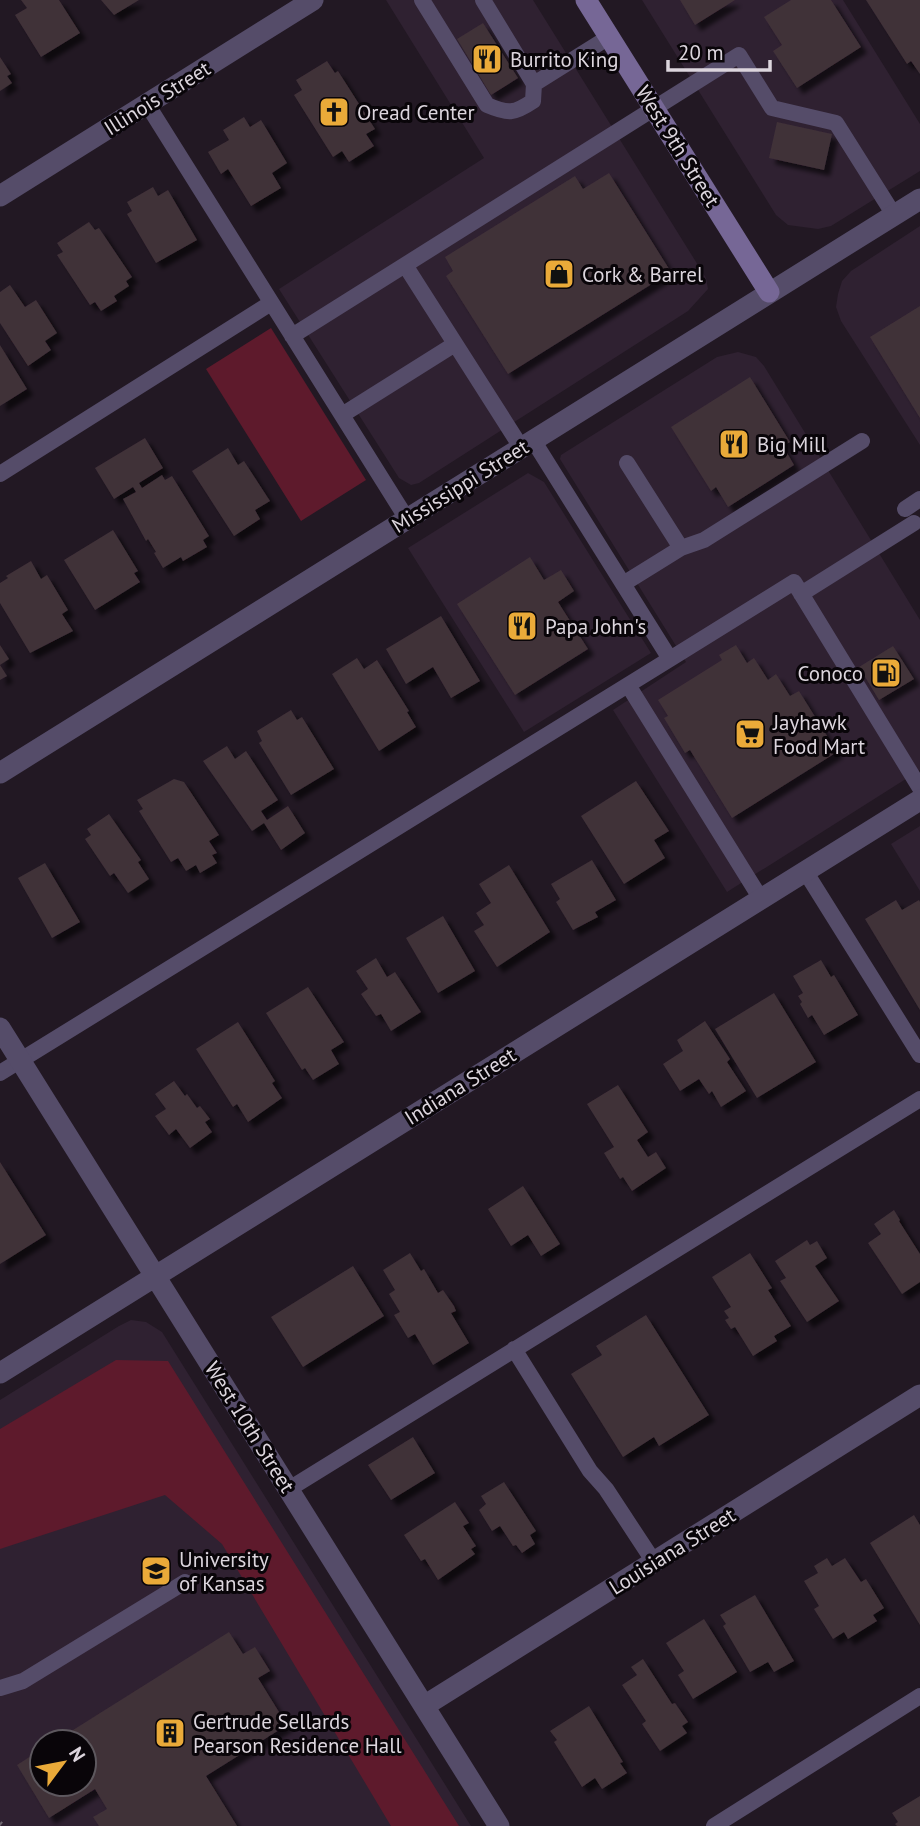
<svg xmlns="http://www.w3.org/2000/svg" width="920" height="1826" font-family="'PT Sans',sans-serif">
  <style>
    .built { fill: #2f2131; fill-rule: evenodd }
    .green { fill: #5e1a2c }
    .building { fill: #403139; filter: url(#shadow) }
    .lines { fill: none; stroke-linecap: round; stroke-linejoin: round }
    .path { stroke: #6e666f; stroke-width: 4.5; stroke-dasharray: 2 5; stroke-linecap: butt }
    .lane { stroke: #554c69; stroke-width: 16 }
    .street { stroke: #554c69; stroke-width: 21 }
    .secondary { stroke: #766796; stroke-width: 21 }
    .labels { text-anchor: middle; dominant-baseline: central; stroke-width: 6; stroke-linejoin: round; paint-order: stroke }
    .poi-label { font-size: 21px; fill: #dcd5dd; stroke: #090509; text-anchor: start }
    .street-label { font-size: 21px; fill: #dcd5dd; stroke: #090509 }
  </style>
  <defs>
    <filter id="shadow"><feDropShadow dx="6" dy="6" stdDeviation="2" flood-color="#0009"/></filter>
  </defs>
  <rect width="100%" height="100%" fill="#221823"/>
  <path class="built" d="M386 0H533L706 278 708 289 688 311 419 483 411 485 399 478 279 289 484 158Z
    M642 0H843L920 124V171L831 226 818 229 788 225 776 215Z
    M920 226V445L841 321 836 307 838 294 842 281 851 271Z
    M738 352 756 357 764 366 920 620V770L727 892 613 710 686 662 560 459 561 455 717 357Z
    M528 473 544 482 651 653 524 732 408 548Z
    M920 826V891L891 844Z
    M131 1320 146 1322 162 1332 471 1826H0V1400L119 1326ZM42 1742H84V1784H42Z"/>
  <path class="green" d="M271 328 366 480 301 521 206 369Z
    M116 1360 168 1361 459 1826H391L222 1544 165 1495 0 1549V1429Z"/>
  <path class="building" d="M21 0H59L80 33 41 57 15 15 27 8Z
    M101 0H139L114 15Z
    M680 0H735L695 25Z
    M791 0H831L861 47 797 88 773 51 782 45 764 17Z
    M866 0H920V74L911 61 907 64Z
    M483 23 518 78 491 95 457 39Z
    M0 57 11 74 7 76 12 83 0 91Z
    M327 61 335 73 338 71 375 129 366 134 374 146 349 162 342 151 333 157 294 95 302 90 296 80Z
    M244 117 250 127 261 120 287 163 272 173 281 188 251 206 228 169 221 174 208 152 229 140 223 130Z
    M777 122 832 134 824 170 769 158Z
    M609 173 671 272 508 374 446 276 453 271 445 257 575 176 583 189Z
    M153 187 158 196 168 190 197 240 156 263 127 214 132 211 127 202Z
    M89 222 95 230 99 228 132 277 126 281 129 286 114 296 117 301 101 311 95 302 90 305 57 255 63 252 57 243Z
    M10 285 25 307 36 300 57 333 45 341 51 350 28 366 0 323V292Z
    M920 306V418L870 337Z
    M0 345 27 389 0 406Z
    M750 377 790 442 783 446 794 465 728 507 716 487 711 491 671 427Z
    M145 438 163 468 139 483 142 488 162 475 165 480 172 476 209 536 203 540 207 547 183 561 181 557 163 568 154 553 156 552 148 539 146 541 123 499 136 492 133 487 114 499 95 468Z
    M228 448 238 465 244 461 270 501 255 510 260 519 234 536 192 471Z
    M113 530 138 571 134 573 140 582 95 610 64 560Z
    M530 557 544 580 561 570 574 591 558 602 588 649 515 695 457 604Z
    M31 561 41 579 47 575 68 610 62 614 73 631 30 653 0 603V583L8 578 6 576Z
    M441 616 480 681 451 698 433 667 406 684 386 649Z
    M0 645 9 659 0 665Z
    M736 645 747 663 754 658 768 680 776 674 790 696 799 691 837 752 732 818 690 750 685 753 664 718 668 716 658 700 722 660 719 655Z
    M893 646 914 679 879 700 859 667Z
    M357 658 364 669 377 660 409 711 407 712 416 727 379 751 332 674Z
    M0 665 7 676 0 680Z
    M291 710 297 720 302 717 334 769 291 795 259 743 262 741 257 731Z
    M227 746 235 759 246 751 278 800 261 811 267 820 288 806 305 833 281 850 264 823 252 831 203 761Z
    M174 779 184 782 219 835 209 841 217 853 212 855 217 863 200 873 196 865 186 871 178 858 171 862 139 811 143 809 137 800Z
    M636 781 669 831 654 840 665 858 624 884 581 816Z
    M109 814 141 860 138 862 149 879 128 893 114 873 110 876 85 839 91 835 87 829Z
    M592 860 616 900 595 912 598 917 573 930 556 902 560 899 551 884Z
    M45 863 80 922 52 938 18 878Z
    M509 865 550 932 497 967 474 931 484 925 476 913 491 903 479 884Z
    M896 900 902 910 919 900 920 902V1010L865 919Z
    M443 916 475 971 438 993 406 938Z
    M376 958 387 977 395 972 421 1012 391 1031 381 1014 376 1016 361 994 368 989 356 971Z
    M821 960 831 977 834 975 858 1015 824 1035 812 1015 808 1018 800 1004 802 1002 798 996 803 993 793 976Z
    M308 987 344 1042 331 1050 339 1064 313 1080 305 1068 302 1070 266 1013Z
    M774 993 816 1062 757 1098 715 1029Z
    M705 1021 730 1059 727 1062 746 1091 721 1107 712 1091 709 1094 699 1079 680 1091 663 1064 683 1051 677 1040Z
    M238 1022 275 1081 272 1083 282 1098 248 1122 237 1104 233 1107 196 1049Z
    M174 1081 185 1096 187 1094 197 1108 200 1106 210 1119 205 1122 212 1132 190 1148 176 1129 169 1135 155 1116 166 1109 155 1094Z
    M618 1085 648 1132 637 1140 648 1157 656 1152 666 1168 632 1191 623 1177 620 1179 604 1153 614 1147 587 1104Z
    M0 1162 46 1235 0 1264Z
    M523 1186 560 1244 541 1256 528 1235 511 1246 488 1209Z
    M894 1210 900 1220 899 1221 920 1254V1282L902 1294 868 1243 881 1234 874 1224Z
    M807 1240 810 1245 817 1241 827 1258 815 1266 839 1301 807 1322 780 1281 786 1278 775 1261Z
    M410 1253 421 1271 424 1269 438 1293 443 1290 454 1306 456 1311 451 1313 469 1343 433 1365 415 1334 408 1338 394 1315 400 1312 389 1294 395 1290 383 1270Z
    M750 1253 772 1288 768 1290 791 1326 774 1336 777 1341 753 1356 735 1327 731 1329 725 1320 729 1318 724 1311 731 1307 712 1277Z
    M353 1266 384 1316 303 1367 271 1317Z
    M646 1315 709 1415 659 1446 654 1437 623 1457 571 1374 602 1355 596 1346Z
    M413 1437 435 1473 391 1500 368 1465Z
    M504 1482 536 1531 530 1535 535 1544 522 1553 516 1545 513 1546 500 1526 492 1531 479 1510 486 1504 481 1496Z
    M455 1502 469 1523 463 1526 476 1546 471 1549 475 1554 438 1580 425 1559 421 1561 404 1535Z
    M914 1515 920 1525V1625L870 1543Z
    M827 1558 832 1566 845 1558 861 1582 866 1579 884 1608 873 1615 877 1621 848 1639 844 1632 833 1639 814 1609 819 1606 804 1581 818 1573 814 1566Z
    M755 1595 794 1661 774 1672 768 1662 750 1672 723 1626 726 1624 720 1615Z
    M704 1619 737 1672 693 1699 678 1675 684 1671 666 1643Z
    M229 1632 243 1654 255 1647 270 1671 258 1678 287 1725 206 1776 237 1826H99L93 1817 107 1809 95 1789 49 1818 17 1765 42 1749V1784H84V1742H54Z
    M643 1659 672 1704 675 1703 688 1722 682 1726 687 1733 660 1751 642 1724 646 1721 622 1685 637 1675 631 1667Z
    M589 1706 623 1762 620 1763 627 1773 602 1789 595 1778 582 1787 554 1742 557 1740 550 1731Z
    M920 1796V1826H897L895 1824 898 1822 892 1813Z"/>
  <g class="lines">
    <path class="path" d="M0 1823 4 1826"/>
    <path class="lane" d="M422 0 487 105C508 114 514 114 533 101L534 84 483 0
      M534 84 609 37
      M147 104 407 519
      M292 336 405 265
      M342 415 455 344
      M521 447 405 265 739 55 772 108 836 123 894 215
      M0 474 271 303
      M905 509 920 499
      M681 548 704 540 862 441
      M623 584 681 548 627 463
      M801 594 914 523
      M670 659 794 582 920 788
      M628 685 761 899
      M805 871 920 1055
      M0 1073 670 659 533 440
      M514 1349 590 1471 606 1489 654 1562
      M289 1489 920 1099
      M0 1688 23 1681 185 1582
      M714 1826 920 1696"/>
    <path class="street" d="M0 196 313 0
      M0 773 920 199
      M0 1028 499 1826
      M0 1373 920 800
      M424 1706 920 1395"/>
    <path class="secondary" d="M586 0 769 292"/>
  </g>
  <defs>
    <g id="restaurant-square" transform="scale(1.575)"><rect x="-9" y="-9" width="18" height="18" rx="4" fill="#eaaa39" stroke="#090509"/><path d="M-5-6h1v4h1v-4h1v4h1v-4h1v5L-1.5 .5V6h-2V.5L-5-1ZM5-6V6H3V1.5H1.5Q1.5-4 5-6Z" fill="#111"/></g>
    <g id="church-square" transform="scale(1.575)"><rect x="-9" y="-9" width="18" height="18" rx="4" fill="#eaaa39" stroke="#090509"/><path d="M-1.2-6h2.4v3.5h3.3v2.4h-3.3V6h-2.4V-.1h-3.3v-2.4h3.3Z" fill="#111"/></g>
    <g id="shop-square" transform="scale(1.575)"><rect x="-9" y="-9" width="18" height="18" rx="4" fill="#eaaa39" stroke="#090509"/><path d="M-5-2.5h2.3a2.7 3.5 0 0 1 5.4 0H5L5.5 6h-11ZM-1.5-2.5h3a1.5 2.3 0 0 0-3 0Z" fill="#111"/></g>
    <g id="fuel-square" transform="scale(1.575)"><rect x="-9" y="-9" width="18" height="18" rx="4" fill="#eaaa39" stroke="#090509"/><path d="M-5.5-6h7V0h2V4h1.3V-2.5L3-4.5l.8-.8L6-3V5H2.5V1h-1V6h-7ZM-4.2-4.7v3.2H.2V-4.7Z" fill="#111"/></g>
    <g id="supermarket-square" transform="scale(1.575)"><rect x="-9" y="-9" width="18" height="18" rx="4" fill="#eaaa39" stroke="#090509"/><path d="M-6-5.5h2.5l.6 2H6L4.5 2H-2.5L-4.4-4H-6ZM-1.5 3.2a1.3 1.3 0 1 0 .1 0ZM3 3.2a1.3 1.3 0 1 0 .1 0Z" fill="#111"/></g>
    <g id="university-square" transform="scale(1.575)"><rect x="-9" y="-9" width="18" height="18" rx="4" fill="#eaaa39" stroke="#090509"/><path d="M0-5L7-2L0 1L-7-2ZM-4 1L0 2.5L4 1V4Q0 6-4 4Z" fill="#111"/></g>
    <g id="building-square" transform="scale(1.575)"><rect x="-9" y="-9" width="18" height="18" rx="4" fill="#eaaa39" stroke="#090509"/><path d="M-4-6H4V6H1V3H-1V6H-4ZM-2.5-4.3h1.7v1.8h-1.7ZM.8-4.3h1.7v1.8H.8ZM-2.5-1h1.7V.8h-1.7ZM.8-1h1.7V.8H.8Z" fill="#111"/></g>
  </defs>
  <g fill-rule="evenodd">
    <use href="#restaurant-square" x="487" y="59"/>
    <use href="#church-square" x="334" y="112"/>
    <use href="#shop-square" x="559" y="274"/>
    <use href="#restaurant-square" x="734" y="444"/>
    <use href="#restaurant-square" x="522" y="626"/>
    <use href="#fuel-square" x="886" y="673"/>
    <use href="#supermarket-square" x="750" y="734"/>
    <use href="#university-square" x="156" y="1571"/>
    <use href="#building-square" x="170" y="1733"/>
  </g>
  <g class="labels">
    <g class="poi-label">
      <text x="510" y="59">Burrito King</text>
      <text x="357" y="112">Oread Center</text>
      <text x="582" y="274">Cork &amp; Barrel</text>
      <text x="757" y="444">Big Mill</text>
      <text x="545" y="626">Papa John's</text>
      <text x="863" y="673" text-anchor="end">Conoco</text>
      <text x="773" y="722">Jayhawk<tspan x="773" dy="24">Food Mart</tspan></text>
      <text x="179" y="1559">University<tspan x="179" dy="24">of Kansas</tspan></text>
      <text x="193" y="1721">Gertrude Sellards<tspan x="193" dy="24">Pearson Residence Hall</tspan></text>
    </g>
    <g class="street-label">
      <text transform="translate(157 98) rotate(-32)">Illinois Street</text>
      <text transform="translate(678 146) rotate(58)">West 9th Street</text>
      <text transform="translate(460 486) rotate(-32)">Mississippi Street</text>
      <text transform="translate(460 1086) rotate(-32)">Indiana Street</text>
      <text transform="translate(250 1427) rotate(58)">West 10th Street</text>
      <text transform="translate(672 1551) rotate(-32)">Louisiana Street</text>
    </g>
  </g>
  <g transform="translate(63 1763) rotate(58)"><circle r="33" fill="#090509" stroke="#5d585e" stroke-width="2"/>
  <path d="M0-5L12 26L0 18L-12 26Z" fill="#eaaa39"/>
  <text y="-10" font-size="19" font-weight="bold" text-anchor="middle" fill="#dcd5dd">N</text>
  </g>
  <path d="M668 60v10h102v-10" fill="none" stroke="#dcd5dd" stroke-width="3.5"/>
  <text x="678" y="60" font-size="21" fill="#dcd5dd" stroke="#090509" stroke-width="5" paint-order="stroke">20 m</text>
</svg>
